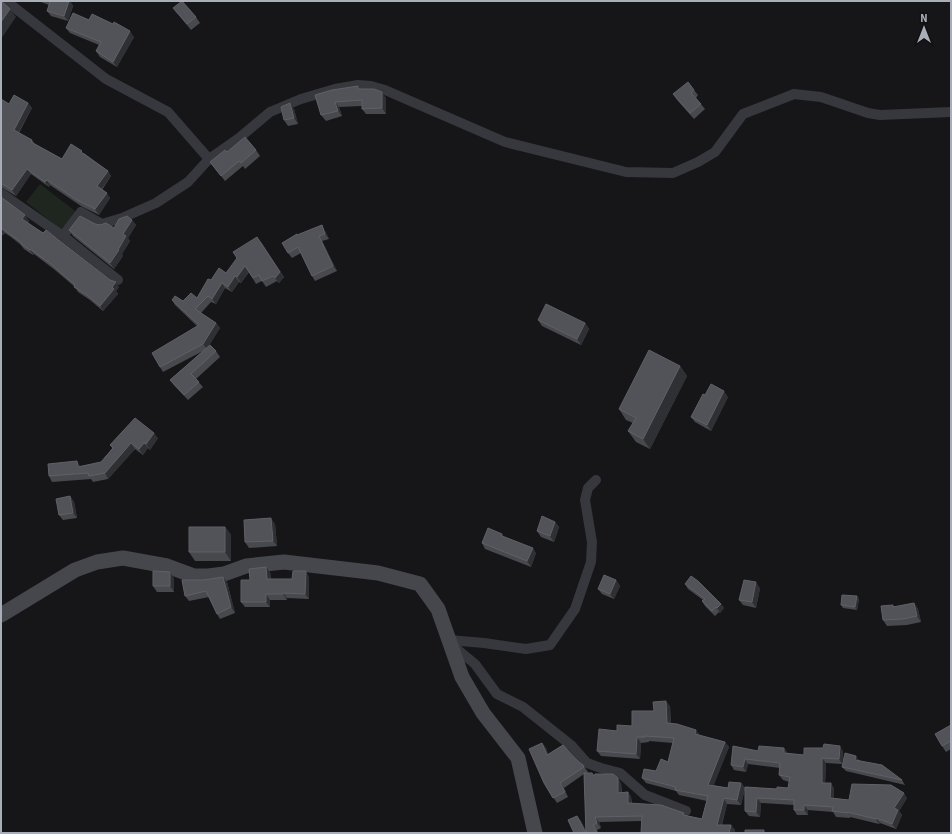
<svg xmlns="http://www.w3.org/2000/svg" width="952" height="834" font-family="'Source Sans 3',sans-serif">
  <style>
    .green { fill: #1e261f }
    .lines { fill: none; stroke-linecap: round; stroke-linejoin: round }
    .street { stroke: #37383d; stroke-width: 10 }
    .secondary { stroke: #45474d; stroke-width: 15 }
    .wall { fill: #47494d }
    .shaded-wall { fill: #2f3033 }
    .building { fill: #525359; stroke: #5f6168 }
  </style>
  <rect width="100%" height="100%" fill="#161618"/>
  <path class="green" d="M40 184 79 214 64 232 26 202Z"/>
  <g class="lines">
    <path class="street" d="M6 1 106 79 168 112 209 159
      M1 193 63 236 81 212 102 224 122 218 156 203 188 182 209 159 239 138 270 112 301 99 335 89 358 85 371 86 385 90 505 142 626 172 673 173 698 162 715 152 743 114 794 94 821 97 868 113 880 115 951 112
      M63 236 118 280
      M449 640 484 643 526 649 550 645 575 609 591 562 592 542 585 500 588 488 596 480
      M452 645 475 664 497 694 523 707 572 746 587 763 601 768 620 773 645 795 686 811"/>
    <path class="secondary" d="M1 615 75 570 97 562 123 558 167 566 194 576H208L224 574 246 566 284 562 378 573 420 584 438 609 462 677 483 713 518 758 535 833"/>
  </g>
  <path class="wall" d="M38 1H70L73 6 68 21 51 16 47 11 49 5Z
    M173 8 196 17 200 23 191 30Z
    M89 20 134 37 117 67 100 57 96 51 99 45 70 33 66 28Z
    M360 89 386 98V114H366L362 109V106L339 107 342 116 326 121 321 115 315 95Z
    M694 90 698 95 696 98 705 109 694 119 677 100 673 94Z
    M1 99 9 104 28 103 32 108 19 133 32 140 35 144 62 159 84 153 108 171 111 176 102 190 110 198 99 215 81 206 50 185 49 187 31 174 16 196 1 187Z
    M294 109 298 124 288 126 284 120Z
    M256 150 260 156 245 169 243 166 225 181 210 162 227 152Z
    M1 197 29 221 28 223 119 287 116 291 118 294 103 311 90 300 78 292 75 287 55 270 34 254 33 255 24 249 21 245 11 237 5 233 3 235 1 233Z
    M132 220 136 225 128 238 130 241 122 254 123 256 114 269 73 236 69 230 95 224 114 228Z
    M325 231 329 239 322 241 337 271 315 281 312 276 301 253 292 258 288 253 297 235Z
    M261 242 284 277 279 283 277 281 266 287 262 281 256 284 249 272 241 283 239 282 232 292 225 288 216 304 211 302 201 313 216 323 220 328 208 347 216 351 220 357 196 379 203 387 188 400 174 385 170 380 203 351 163 372 160 367 197 326 175 305 172 300 183 301 197 298 211 280 226 273Z
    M538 320 585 323 589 329 581 345 542 326Z
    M680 366 687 376 650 449 636 442 628 431 633 423 626 420 619 409Z
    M705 395 728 397 711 431 695 422 691 417Z
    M158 438 150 450 148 448 143 455 135 449 108 479 93 482 91 479 52 482 49 476 81 466 101 462 113 448 110 445Z
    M70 496 74 502 77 518 63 520 59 515Z
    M555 522 559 527 554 542 541 537 537 531Z
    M275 524 277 546 249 548 245 542Z
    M225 527 231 535V561H195L189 552Z
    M504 537 536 553 531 567 485 549 482 543Z
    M270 572 271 579H292L309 577V599L287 598V600H270V607H245L241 602 250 580Z
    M174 578V592H157L153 586Z
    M616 580 620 586 614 599 602 594 598 589Z
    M227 582 235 613 220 619 217 614 209 597 189 601 185 596Z
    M685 584 721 604 724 608 720 613 719 612 715 616 705 606 702 601 703 600 688 589Z
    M760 588 756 608 743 605 739 600Z
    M857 596 859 599 857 610 843 608 841 605Z
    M914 603 918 609 921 622 907 625 887 626 883 620 893 605 894 607Z
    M670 706 671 724 700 736 725 742 729 747 713 785 728 788 741 783 745 788 741 805 727 804 722 825H731L735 830 734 833H641L642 821 599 822 601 828 597 830 598 833H574L577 816 581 821 586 831 584 774 564 788 568 797 557 803 544 783 542 743 546 748 548 754 579 762 583 765 588 772 587 773 594 776 621 783 622 792H628L631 797 632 803 702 819 707 801 679 795 676 791 646 783 642 778 656 771 668 762 673 743 649 741V742L641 743 640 759 601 756 597 751 617 731 632 726 654 711Z
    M951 726V749L946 752 942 746Z
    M758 751 804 755 843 751 842 764 826 763 825 783 834 788V798L849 800 907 798 899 811 902 815 896 829 880 823 879 824 850 817V818L836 817 833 812 808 810V815H797L794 810V805L761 803 760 817 749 816 745 811V787L777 789 788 788 789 782 783 780 779 775 780 768 748 764 746 772 734 770 731 765Z
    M859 760 902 780 905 785 846 771 842 767Z"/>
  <path class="shaded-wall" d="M69 1H70L73 6 68 21 64 16Z
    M10 9 16 17 1 39V22Z
    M130 31 134 37 117 67 113 62Z
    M382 92 386 98V114L382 108Z
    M335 102 339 107 342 116 338 111Z
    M28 103 32 108 17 135 14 130Z
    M290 103 294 109 298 124 294 118Z
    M27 169 31 174 16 196 12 190Z
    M108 171 111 176 100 191 97 186Z
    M47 180 50 185 49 187 45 182Z
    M107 193 110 198 99 215 95 209Z
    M25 215 29 221 26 225 22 219Z
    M132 220 136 225 128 238 130 241 122 254 123 256 114 269 110 263 118 250 123 234Z
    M322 225 329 239 325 234Z
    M1 228 5 233 3 235 1 231Z
    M319 236 322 241 337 271 333 266Z
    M261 242 284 277 279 283 275 278Z
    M30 249 34 254 33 255 30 250Z
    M245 266 249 271 241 283 237 277Z
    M235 276 239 282 232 292 228 287Z
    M116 282 119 287 116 291 118 294 103 311 100 306 112 287Z
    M222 283 225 288 216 304 212 299Z
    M216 323 220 328 207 349 203 344Z
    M585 323 589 329 581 345 577 339Z
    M680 366 687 376 650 449 643 439Z
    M724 391 728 397 711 431 707 425Z
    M154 433 158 438 150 450 146 444Z
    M131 443 135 449 108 479 105 473Z
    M144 443 148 448 143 455 139 449Z
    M77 461 81 467H78Z
    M70 496 74 502 77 518 73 513Z
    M271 518 275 524 277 546 273 541Z
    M555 522 559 527 554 542 550 536Z
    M225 527 231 535V561L225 552Z
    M533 548 536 553 531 567 527 561Z
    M266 567 270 572 271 584 267 579Z
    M306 571 309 577V599L305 594Z
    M170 572 174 578V592L170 586Z
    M223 577 227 582 235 613 231 607Z
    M616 580 620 586 614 599 610 594Z
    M756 582 760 588 756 608 752 602Z
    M283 593 287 598V600L283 594Z
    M266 594 270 600V607L266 602Z
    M857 596 859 599 857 610 855 607Z
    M914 603 918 609 921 622 917 616Z
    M721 604 724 608 720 613 717 608Z
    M666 701 670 706 671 729 667 723Z
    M696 730 700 735 695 734Z
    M637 737 641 743 640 759 636 754Z
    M725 742 729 747 712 790 708 785Z
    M542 743 546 748 551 760 547 755Z
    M840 746 843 751 842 764 839 759Z
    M784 748 788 753H784Z
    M856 756 859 760H855Z
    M822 758 826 763 825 788 822 783Z
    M745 759 748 764 746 772 743 767Z
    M618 778 621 783 622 798 618 793Z
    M560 783 564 788 568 797 565 792Z
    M741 783 745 788 741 805 737 800Z
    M831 783 834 788V803L830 798Z
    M628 792 631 797 632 808 628 803Z
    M904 793 907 798 899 811 902 815 896 829 892 824 894 808Z
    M724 798 727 804 720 830 717 825Z
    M757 798 761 803 760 817 756 812Z
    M804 805 808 810V815L804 810Z
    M577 816 581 821 587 833H586Z
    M595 817 599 822 601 828 597 823Z
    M876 818 880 823 879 824 876 819Z
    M731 825 735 830 734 833H729Z"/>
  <path class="building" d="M1 1 10 9 1 22Z
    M49 1H69L64 16 47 11 50 2Z
    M182 1 196 17 187 24 173 8Z
    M73 13 89 20 92 14 113 24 114 22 130 31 113 62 96 51 101 42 66 28Z
    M688 82 694 90 691 93 701 104 690 113 673 94Z
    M358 86V89H374L382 92V108L362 109V100L335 102 338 111 321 115 315 95 332 90Z
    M14 95 28 103 14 130 32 140 31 142 62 159 71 144 82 151 81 152 108 171 97 186 107 193 95 209 77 200 47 180 45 182 27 169 12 190 1 183V99L9 104Z
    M290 103 294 118 284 120 281 107Z
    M245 137 256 150 241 163 239 161 221 176 210 162 225 150 227 152Z
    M1 197 25 215 22 219 43 233 46 230 110 280 116 282 112 287 114 289 100 306 87 295 74 287 75 285 51 264 30 249V250L21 244 22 243 1 228Z
    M80 216 95 224 100 225 106 223 114 228 119 219 127 216 132 220 123 234 126 236 118 250H119L110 263 69 230Z
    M322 225 325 234 319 236 333 266 312 276 298 247 288 253 282 243 297 234V235Z
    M257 237 280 272 275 278 273 276 262 281 259 275 253 278 245 266 237 277 235 276 228 287 222 283 212 299 208 296 195 309 216 323 203 344 160 367 152 353 199 325 172 300 175 296 183 301 191 293 197 298 208 279 211 280 219 268 226 273 237 258 233 252Z
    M546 304 585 323 577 339 538 320Z
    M210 345 216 351 191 374 199 382 184 395 170 380Z
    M649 350 680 366 643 439 628 431 636 418 619 409Z
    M711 384 724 391 707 425 691 417 703 394 705 395Z
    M135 418 154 433 146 444 144 443 139 449 131 443 105 473 89 476 88 473 49 476 48 464 77 461 78 467 101 462 113 448 110 445Z
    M70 496 73 513 59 515 56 499Z
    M542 516 555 522 550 536 537 531Z
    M271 518 273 541 245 542 244 520Z
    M189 527H225V552H189Z
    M488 528 502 534V536L533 548 527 561 482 543Z
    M266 567 267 579H292L293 571H306L305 594 283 593V594H266V602H241V580H250L249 569Z
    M153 571 170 572V586H153Z
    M604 575 616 580 610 594 598 589Z
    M691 576 698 581 721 604 717 608 716 607 712 611 702 601 705 599 685 584Z
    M223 577 231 607 217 614 206 591 185 596 182 580H204Z
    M744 580 756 582 752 602 739 600Z
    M842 595 857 596 855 607 841 605Z
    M914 603 917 616 903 619 883 620 881 606 893 605V607Z
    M666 701 667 723 677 724 696 730 695 734 725 742 708 785 728 788 729 782 741 783 737 800 724 798 717 825H731L729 833H641L642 816 595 817 597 823 593 825 597 833H574L568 820 577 816 586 833 584 773H592L594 776 595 774H613L618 778V793L628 792V803L661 805 684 813 683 815 702 819 708 796 675 790 676 787 642 778 644 769 656 771 661 759 668 762 674 738 645 736V737H637L636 754 597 751 599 729 617 731V725L632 726V711H654L653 702Z
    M951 725V741L942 746 935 734Z
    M542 743 547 755 563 745 579 762 583 765 584 767 560 783 565 792 553 798 544 783 529 749Z
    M824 744 840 746 839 759 822 758V783H831L830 798 849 800 852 784 891 785 904 793 894 808 898 810 892 824 876 818V819L847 812V813L832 811 833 807 804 805V810H794V800L757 798 756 812 745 811V787L777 789V787L788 788 790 777 779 775 780 763 745 759 743 767 731 765 733 746 758 751 759 746 784 748V753L804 755V748H823Z
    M845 753 856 756 855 760 882 765 902 780 842 767Z
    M745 830H764V833H745Z"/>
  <rect width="952" height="834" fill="none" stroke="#a8adb8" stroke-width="4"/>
  <g transform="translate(924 28)" stroke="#111113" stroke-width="3" paint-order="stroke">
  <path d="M0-3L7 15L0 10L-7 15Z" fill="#a8adb8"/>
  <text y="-6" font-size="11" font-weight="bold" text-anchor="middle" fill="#a8adb8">N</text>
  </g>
</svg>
